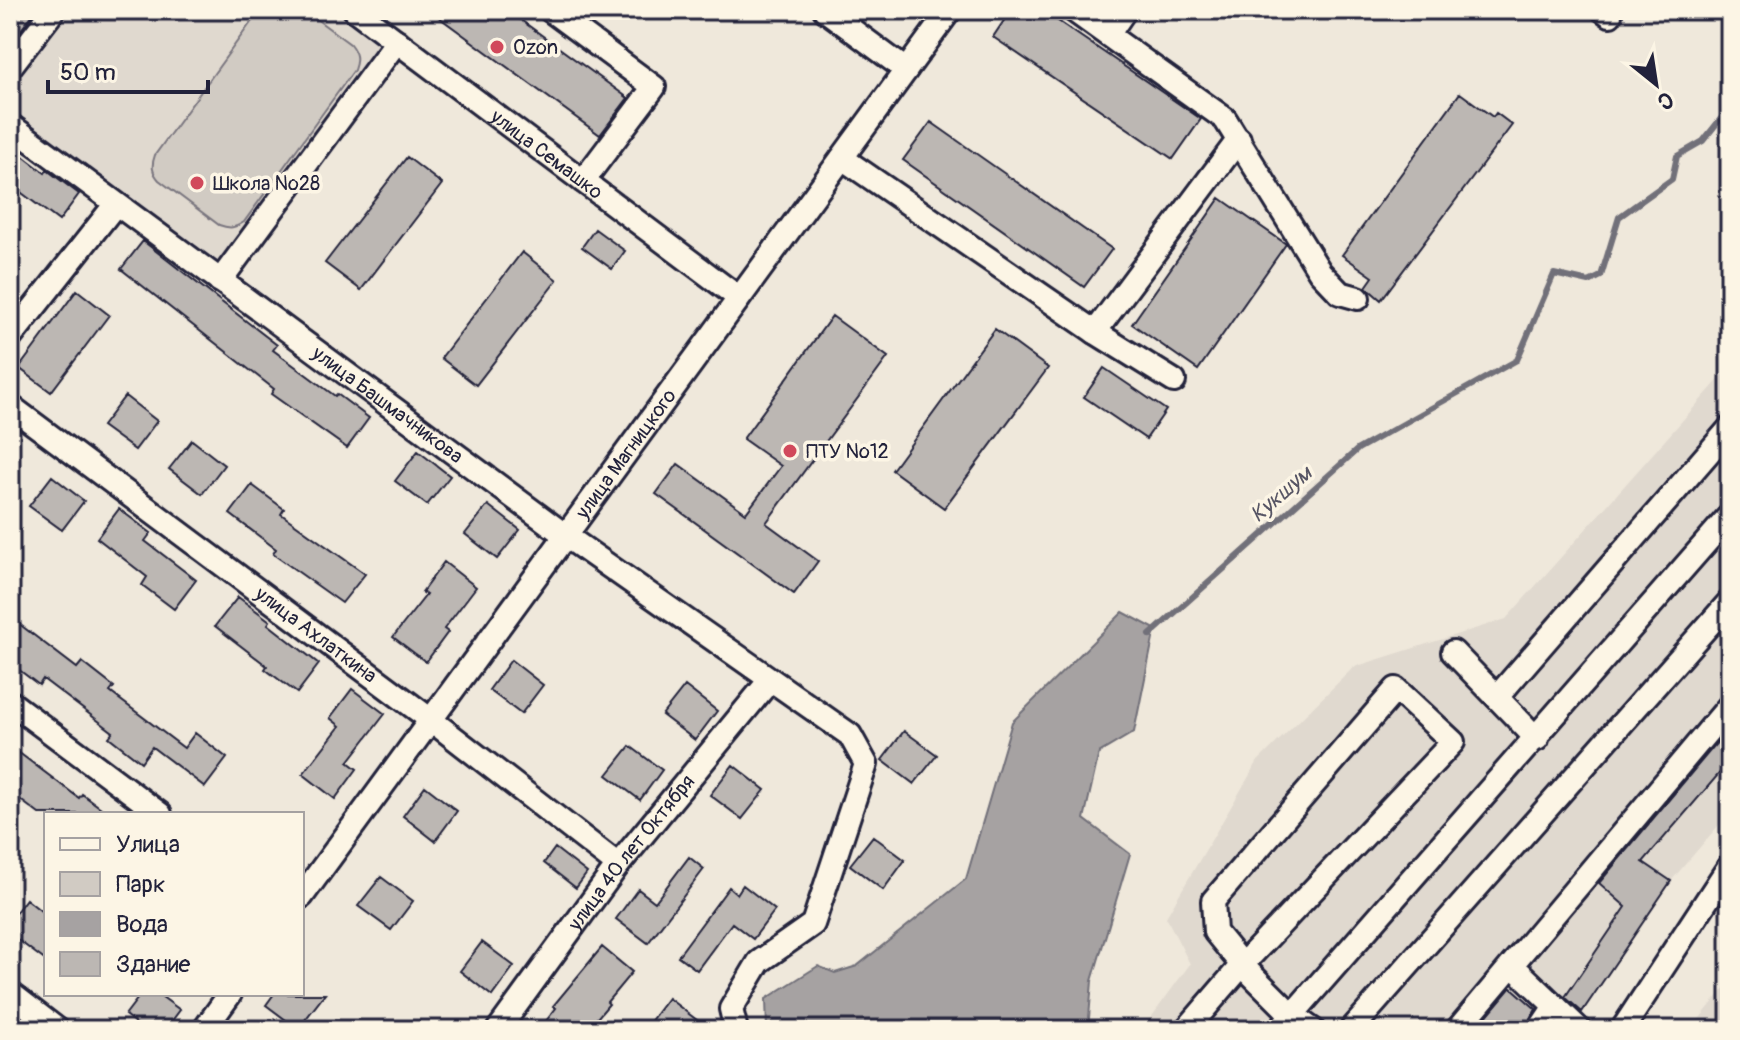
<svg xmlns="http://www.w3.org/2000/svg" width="1740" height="1040" font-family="Pangolin,sans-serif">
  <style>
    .built { fill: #e0d9cf }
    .green { fill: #d1cbc3; stroke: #7a767f; stroke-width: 2 }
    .water { fill: #a6a2a2; stroke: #716f79; stroke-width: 2 }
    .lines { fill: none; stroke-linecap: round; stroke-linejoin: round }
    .stream { stroke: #716f79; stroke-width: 6 }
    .building { fill: #bcb7b3; stroke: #22223b; stroke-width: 2 }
    .minor-casing { stroke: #22223b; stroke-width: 28 }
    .minor { stroke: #fcf5e5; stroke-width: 22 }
    .poi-dot { fill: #d1495b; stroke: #fcf5e5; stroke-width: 3 }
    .labels { text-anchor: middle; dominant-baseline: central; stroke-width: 7; stroke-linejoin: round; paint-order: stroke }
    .poi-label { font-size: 20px; fill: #22223b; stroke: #fcf5e5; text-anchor: start }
    .street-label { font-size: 20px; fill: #22223b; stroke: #fcf5e5 }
    .water-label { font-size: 22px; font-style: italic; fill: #575564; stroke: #fcf5e5 }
  </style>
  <rect width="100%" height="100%" fill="#efe8db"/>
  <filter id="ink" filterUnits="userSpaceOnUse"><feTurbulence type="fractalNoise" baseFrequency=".0125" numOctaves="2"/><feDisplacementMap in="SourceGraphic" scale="16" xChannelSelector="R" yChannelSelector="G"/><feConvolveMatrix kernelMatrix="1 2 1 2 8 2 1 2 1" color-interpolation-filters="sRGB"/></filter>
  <g filter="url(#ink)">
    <path class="built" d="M10 10H343L387 42 234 256 214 261 10 110Z
      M1730 367V812L1671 881 1569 1030H1142L1190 964 1166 917 1258 761 1354 667 1506 619Z
      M1730 982V1030H1690Z"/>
    <path class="green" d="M260 10H304L350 44C357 53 358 59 354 70L244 222C235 228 230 229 219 225L159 180C152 172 151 166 155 155Z"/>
    <path class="water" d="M1123 612 1155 629 1134 732 1099 753 1084 819 1130 854 1092 981 1088 1030H767L766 999 818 966 835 973 857 966 966 879 1012 722Z"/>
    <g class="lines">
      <path class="stream" d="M1150 635 1358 449 1517 360 1554 274 1589 282 1601 276 1619 217 1672 179 1677 156 1703 141 1730 107"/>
    </g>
    <path class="building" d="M10 10H36L10 44Z
      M429 10H507L628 98 600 135Z
      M1011 10H1042L1201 119 1173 159 993 37Z
      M1460 93 1493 117 1496 113 1512 125 1381 300 1366 287 1373 277 1342 255Z
      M931 122 1112 249 1084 287 903 160Z
      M10 146 45 173 47 170 79 194 59 221 10 184Z
      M407 157 442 184 361 290 325 263Z
      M1220 198 1286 244 1198 370 1132 324Z
      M595 229 625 251 612 269 582 247Z
      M143 241 277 345 273 350 335 396 337 394 369 418 347 448 271 394 274 389 121 269Z
      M522 252 557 280 476 385 441 358Z
      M77 290 109 315 51 392 19 368Z
      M832 316 888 357 766 523 818 561 794 594 656 494 678 464 746 513 781 466 743 439Z
      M995 329 1048 368 944 508 892 470Z
      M1104 368 1166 410 1146 439 1084 397Z
      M125 396 157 421 135 450 102 426Z
      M192 440 224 465 202 494 169 469Z
      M418 451 450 476 427 505 395 481Z
      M52 476 84 501 62 530 29 506Z
      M252 485 284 509 281 514 365 574 342 603 273 554 276 549 230 514Z
      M488 505 520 530 497 559 465 534Z
      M119 509 151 533 145 541 196 580 174 609 142 585 147 577 97 538Z
      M444 562 476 587 444 629 448 632 426 662 393 637 426 595 422 592Z
      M238 597 270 621 268 624 319 664 297 693 265 669 267 666 215 626Z
      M10 617 77 668 82 662 114 687 110 692 184 748 195 733 227 758 205 787 152 747 141 762 109 737 113 732 43 679 39 685 10 663Z
      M511 660 543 685 521 714 489 690Z
      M685 686 717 711 695 740 662 715Z
      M352 689 385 714 348 762 357 769 335 799 303 774 340 726 330 718Z
      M1730 727V761L1643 862 1671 881 1582 1012 1565 997 1626 907 1599 883Z
      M904 731 937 755 914 784 882 760Z
      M10 746 79 798 82 794 109 814H39L10 792Z
      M630 746 662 770 640 800 607 775Z
      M733 765 765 790 742 819 710 795Z
      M425 786 457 811 435 841 403 816Z
      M873 836 905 860 883 890 850 865Z
      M555 848 587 873 576 888 544 863Z
      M689 857 704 869 648 943 616 919 638 889 655 902Z
      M381 877 413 901 391 930 358 906Z
      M743 885 775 910 753 939 732 923 697 970 678 956 729 887 737 894Z
      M26 899 46 915V961L10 934V920Z
      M482 942 514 966 492 996 460 971Z
      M602 947 632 972 607 1002 609 1004 587 1030H539L556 1008 553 1006Z
      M1511 987 1536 1009 1525 1030H1475Z
      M141 994H158L180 1010 165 1030H144L125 1015Z
      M274 994H325L298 1029 266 1005Z
      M668 998 710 1030H644Z"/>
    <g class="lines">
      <g class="minor-casing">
        <g id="minor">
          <path id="s1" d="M355 10 739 298"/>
          <path d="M550 10 654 87 583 181"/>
          <path d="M825 10 906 70"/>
          <path d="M1073 10 1225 119 1320 272 1340 293 1358 298"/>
          <path d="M1603 10 1610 15"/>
          <path d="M1108 35 1125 10"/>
          <path d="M10 67 54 10"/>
          <path id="s2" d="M10 125 566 536 850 735 866 764 813 924 759 962 731 1009 736 1030"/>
          <path d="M842 158 1095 332 1174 381"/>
          <path d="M220 281 397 41"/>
          <path d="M1095 332 1239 139"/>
          <path d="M10 338 115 205"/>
          <path id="s3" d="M10 406 431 720 618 865"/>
          <path d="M1453 652 1537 739"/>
          <path d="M1497 697 1730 428"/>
          <path d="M10 702 160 814"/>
          <path id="s4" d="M302 896 950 10"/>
          <path d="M1512 965 1580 1030"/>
          <path d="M10 993 58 1030"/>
          <path d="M204 1030 230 994"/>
          <path id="s5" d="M498 1030 618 865 770 680"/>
          <path d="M1186 1030 1242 965 1453 742 1396 689 1213 901 1215 932 1242 965 1292 1015 1313 1030"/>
          <path d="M1279 1030 1730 515"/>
          <path d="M1351 1030 1730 601"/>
          <path d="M1457 1030 1730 705"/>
          <path d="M1539 1030 1555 1006"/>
          <path d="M1622 1030 1730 865"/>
        </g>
      </g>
      <use href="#minor" class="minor"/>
    </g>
  </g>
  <g class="poi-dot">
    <circle cx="497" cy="47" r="8"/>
    <circle cx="197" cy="183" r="8"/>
    <circle cx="790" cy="451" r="8"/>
  </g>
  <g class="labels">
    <g class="poi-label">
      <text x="513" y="47">Ozon</text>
      <text x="213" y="183">Школа №28</text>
      <text x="806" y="451">ПТУ №12</text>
    </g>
    <g class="street-label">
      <text stroke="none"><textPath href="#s1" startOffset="240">улица Семашко</textPath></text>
      <text stroke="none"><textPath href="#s2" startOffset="470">улица Башмачникова</textPath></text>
      <text stroke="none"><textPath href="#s4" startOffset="548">улица Магницкого</textPath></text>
      <text stroke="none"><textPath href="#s3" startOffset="382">улица Ахлаткина</textPath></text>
      <text stroke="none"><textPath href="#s5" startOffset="222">улица 40 лет Октября</textPath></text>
    </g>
    <g class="water-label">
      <text transform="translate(1281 494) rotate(-41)">Кукшум</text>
    </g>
  </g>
  <rect width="1740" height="1040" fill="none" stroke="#fcf5e5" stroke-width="40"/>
  <rect x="20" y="20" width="1700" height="1000" fill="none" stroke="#22223b" stroke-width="3" filter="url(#ink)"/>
  <rect x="44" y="812" width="260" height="184" fill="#fcf5e5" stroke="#a5a1a1" stroke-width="2"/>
  <rect x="60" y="838" width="40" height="12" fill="#fcf5e5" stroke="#a5a1a1" stroke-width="2"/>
  <text x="116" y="852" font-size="24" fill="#22223b">Улица</text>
  <rect x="60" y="872" width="40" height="24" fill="#d1cbc3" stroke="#a5a1a1" stroke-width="2"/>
  <text x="116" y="892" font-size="24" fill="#22223b">Парк</text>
  <rect x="60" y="912" width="40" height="24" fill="#a6a2a2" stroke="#a5a1a1" stroke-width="2"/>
  <text x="116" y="932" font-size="24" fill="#22223b">Вода</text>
  <rect x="60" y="952" width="40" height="24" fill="#bcb7b3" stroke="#a5a1a1" stroke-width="2"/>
  <text x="116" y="972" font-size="24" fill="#22223b">Здание</text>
  <g transform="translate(1656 84) rotate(150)" stroke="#fcf5e5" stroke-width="6" paint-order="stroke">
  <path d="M0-6L14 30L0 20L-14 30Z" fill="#22223b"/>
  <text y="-12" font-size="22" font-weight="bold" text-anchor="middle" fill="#22223b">С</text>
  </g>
  <path d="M48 80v12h160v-12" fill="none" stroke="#22223b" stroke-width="4"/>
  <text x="60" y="80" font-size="24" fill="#22223b" stroke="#fcf5e5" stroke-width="6" paint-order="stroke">50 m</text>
</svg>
